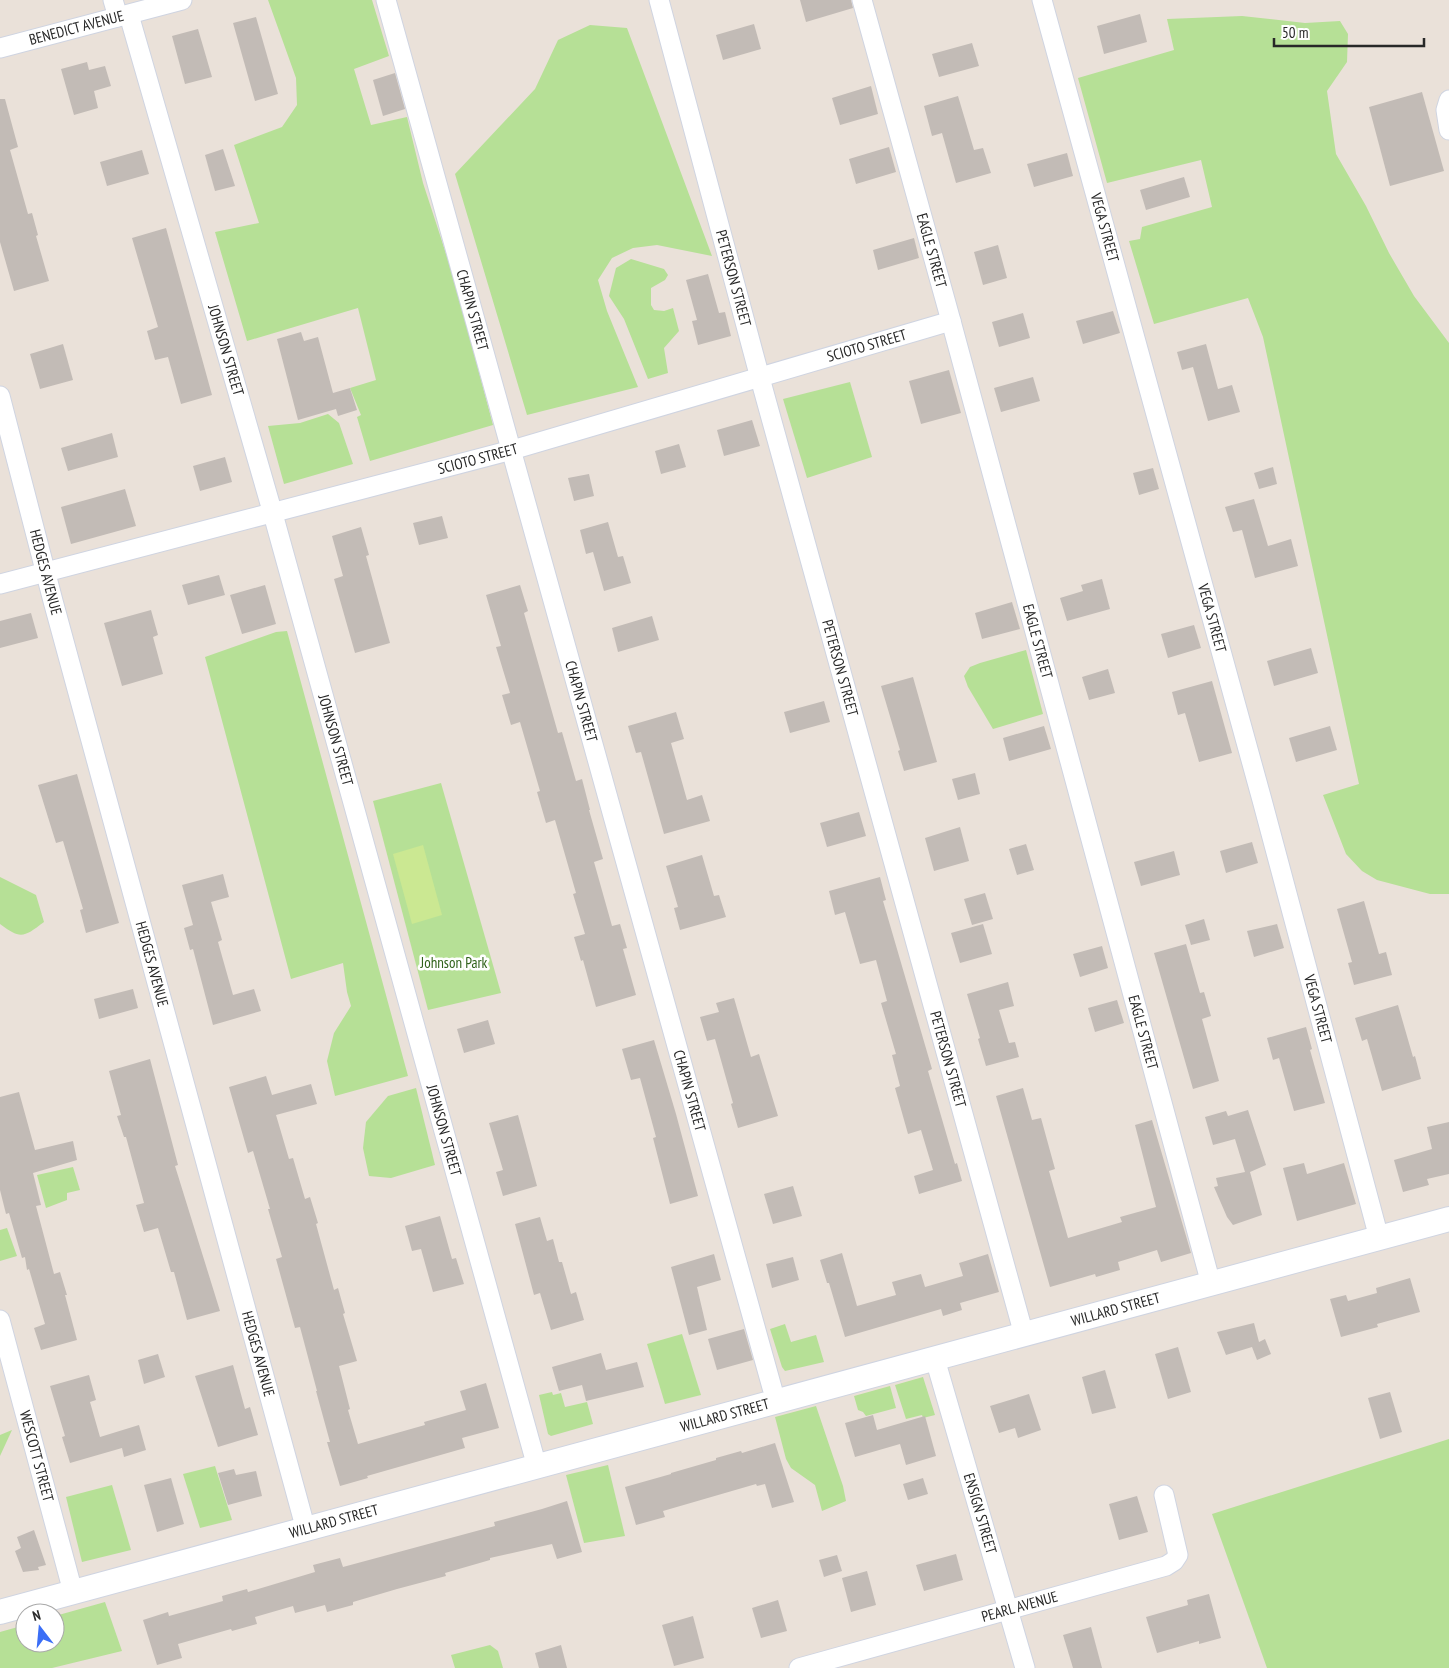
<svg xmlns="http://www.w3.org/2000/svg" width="1449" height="1668" font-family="'PT Sans Narrow',sans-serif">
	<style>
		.green { fill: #b6e096 }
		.pitch { fill: #cbe892 }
		.building { fill: #c2bbb6 }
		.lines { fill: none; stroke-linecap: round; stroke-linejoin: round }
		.minor-casing { stroke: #cfd4e1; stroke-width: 21 }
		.tertiary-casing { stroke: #cfd4e1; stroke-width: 26 }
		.minor { stroke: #fff; stroke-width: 19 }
		.tertiary { stroke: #fff; stroke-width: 24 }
		.labels { text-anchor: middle; stroke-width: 5; stroke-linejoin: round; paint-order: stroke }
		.street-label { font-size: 15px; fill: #282828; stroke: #fff }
		.park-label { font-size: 15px; fill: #30621a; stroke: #fff }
	</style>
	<rect width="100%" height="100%" fill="#eae1d9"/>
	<g class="green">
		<path d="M268 0H372L389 56 354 69 371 125 407 117 423 183 454 278 493 425 370 461 357 417 361 415 350 388 376 380 358 308 368 305 247 341 215 232 259 223 234 145 282 127 297 105 296 78Z"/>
		<path d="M1242 16 1305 23 1340 21 1348 34 1347 62 1327 91 1336 154 1366 206 1389 253 1414 296 1449 343V894H1430L1377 880 1362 871 1346 854 1323 795 1359 784 1263 337 1248 298 1154 324 1129 241 1140 239 1142 227 1212 207 1201 160 1107 183 1078 78 1174 50 1167 19Z"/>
		<path d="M590 25 627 28 712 256 657 245 633 248 612 258 598 280 607 311 638 387 527 415 455 174 535 89 558 40Z"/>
		<path d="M631 259 664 269 668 275 665 280 651 288V305L654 310 664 311 673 308 679 331 664 348 668 373 648 379 624 319 609 296 616 268Z"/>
		<path d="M850 382 872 457 807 478 783 399Z"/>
		<path d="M328 414 339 423 353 464 284 484 268 426 300 423Z"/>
		<path d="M287 631 408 1076 335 1096 327 1061 334 1033 351 1006 347 992 343 963 291 979 205 657 276 632Z"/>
		<path d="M1026 650 1043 714 993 729 968 687 964 676 970 667 980 663Z"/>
		<path d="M441 783 501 993 428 1010 373 801Z"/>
		<path d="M0 877 36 895 44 922C24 937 21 940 0 924Z"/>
		<path d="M416 1088 435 1165 391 1178 369 1176 363 1148 366 1122 388 1096Z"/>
		<path d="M73 1167 80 1190 67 1193V1200L46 1208 37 1175Z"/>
		<path d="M7 1228 17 1256 0 1261V1230Z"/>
		<path d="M785 1324 791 1342 816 1335 824 1362 785 1371 782 1367 770 1329Z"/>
		<path d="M682 1334 701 1395 665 1404 647 1344Z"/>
		<path d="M923 1377 935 1415 923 1418 922 1415 906 1419 895 1385Z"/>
		<path d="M890 1386 896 1408 866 1416 863 1412 858 1410 854 1396Z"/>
		<path d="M552 1392 553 1395 561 1393 565 1407 587 1402 593 1424 551 1436 548 1434 539 1395Z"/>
		<path d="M816 1406 843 1486 846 1501 822 1511 815 1485 791 1468 786 1459 775 1417Z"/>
		<path d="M12 1430 0 1456V1435Z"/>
		<path d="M1449 1439V1668H1267L1212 1514Z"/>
		<path d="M608 1465 625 1536 584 1543 566 1475Z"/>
		<path d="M215 1466 232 1520 200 1528 183 1474Z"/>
		<path d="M112 1485 131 1550 82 1562 66 1497Z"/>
		<path d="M105 1602 122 1651 52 1668H0V1632L25 1625V1643H55V1616Z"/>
		<path d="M490 1645 498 1651 503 1668H455L451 1655Z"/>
	</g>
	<path class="pitch" d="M423 845 442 915 412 924 393 854Z"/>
	<g class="building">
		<path d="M800 0H851L853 8 806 22Z"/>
		<path d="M1140 14 1147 42 1104 54 1097 26Z"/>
		<path d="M256 17 278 94 255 101 233 23Z"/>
		<path d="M754 24 761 49 723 60 716 35Z"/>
		<path d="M198 29 212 77 185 84 172 36Z"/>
		<path d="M972 43 979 66 939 77 932 54Z"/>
		<path d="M87 62 89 70 105 66 111 86 94 91 98 108 74 115 61 69Z"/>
		<path d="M395 73 405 109 383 116 373 80Z"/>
		<path d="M871 86 878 114 840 125 832 98Z"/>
		<path d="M1422 92 1444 171 1390 186 1369 107Z"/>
		<path d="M958 96 974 150 983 148 991 173 956 183 942 133 932 136 924 106Z"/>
		<path d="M0 99H5L18 147 10 150 28 214 32 213 38 235 36 236 49 281 14 291 0 242Z"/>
		<path d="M889 147 896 172 856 184 849 159Z"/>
		<path d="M223 149 235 186 215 191 205 155Z"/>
		<path d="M142 150 149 174 107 186 100 162Z"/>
		<path d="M1067 153 1073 176 1034 187 1027 164Z"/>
		<path d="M1184 177 1190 197 1146 210 1140 190Z"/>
		<path d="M166 228 212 395 181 404 168 357 155 360 147 331 158 327 132 238Z"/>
		<path d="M914 238 919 258 878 270 873 250Z"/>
		<path d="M998 245 1007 278 983 285 974 252Z"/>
		<path d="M708 274 719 313 725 312 731 336 698 345 692 321 697 320 686 280Z"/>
		<path d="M1113 311 1120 333 1083 344 1076 321Z"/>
		<path d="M1023 313 1030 338 999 347 992 322Z"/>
		<path d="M301 332 304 341 318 337 333 393 350 388 357 410 338 416 336 409 298 420 277 339Z"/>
		<path d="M63 344 73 380 40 389 30 354Z"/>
		<path d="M1206 344 1218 389 1232 385 1240 412 1208 421 1193 367 1182 370 1177 352Z"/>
		<path d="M949 370 961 413 921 424 909 381Z"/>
		<path d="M1033 377 1040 401 1001 412 994 388Z"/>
		<path d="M752 420 760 446 724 456 717 430Z"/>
		<path d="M112 433 118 457 68 471 61 448Z"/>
		<path d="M679 444 686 467 661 474 655 451Z"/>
		<path d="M225 457 232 482 200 491 193 466Z"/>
		<path d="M1273 467 1277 484 1259 489 1254 473Z"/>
		<path d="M1153 468 1159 489 1139 495 1133 473Z"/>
		<path d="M589 474 594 496 574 501 568 478Z"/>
		<path d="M125 489 136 526 71 544 61 507Z"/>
		<path d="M1254 499 1268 546 1291 539 1298 566 1255 578 1242 530 1233 532 1225 507Z"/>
		<path d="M442 516 448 538 419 545 413 523Z"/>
		<path d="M608 522 618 557 623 556 631 583 604 591 593 552 586 554 580 530Z"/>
		<path d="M361 527 369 555 366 556 390 643 355 653 334 579 343 576 332 536Z"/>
		<path d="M219 575 225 595 188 605 182 585Z"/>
		<path d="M1102 579 1110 609 1067 621 1060 598 1083 591 1081 585Z"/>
		<path d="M265 585 276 624 242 634 230 595Z"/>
		<path d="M520 585 528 611 524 613 558 733 562 732 576 781 582 779 590 810H589L603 859 594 862 612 926 620 924 627 948 623 949 636 995 596 1007 583 960 581 961 574 937 585 934 573 894 576 893 555 820 546 823 537 792 540 791 520 722 511 725 502 695 510 693 496 647 501 646 486 595Z"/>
		<path d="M1012 602 1020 629 982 639 975 613Z"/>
		<path d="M151 610 158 635 153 637 163 674 122 686 104 623Z"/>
		<path d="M31 613 38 638 0 648V621Z"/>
		<path d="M652 616 659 640 618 652 612 628Z"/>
		<path d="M1194 625 1201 648 1168 658 1161 634Z"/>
		<path d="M1311 648 1318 673 1274 686 1267 661Z"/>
		<path d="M1108 669 1115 693 1089 700 1082 677Z"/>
		<path d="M913 677 937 762 904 771 898 751 900 750 881 686Z"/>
		<path d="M1212 681 1232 753 1199 762 1185 713 1178 715 1172 692Z"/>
		<path d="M824 701 830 722 790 733 784 712Z"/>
		<path d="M676 712 684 739 671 743 687 800 702 795 710 821 664 834 641 752 636 753 628 726Z"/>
		<path d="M1044 726 1051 749 1009 761 1003 738Z"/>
		<path d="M1330 726 1337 750 1296 762 1289 738Z"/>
		<path d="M975 773 980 794 958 800 952 779Z"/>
		<path d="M77 774 119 923 86 933 80 910 83 909 63 841 56 843 38 785Z"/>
		<path d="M859 812 866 836 827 847 820 823Z"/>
		<path d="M960 827 969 861 934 871 925 838Z"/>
		<path d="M1252 842 1258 863 1226 873 1220 851Z"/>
		<path d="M1026 844 1034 870 1017 875 1009 849Z"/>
		<path d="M1174 851 1180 875 1141 886 1134 862Z"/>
		<path d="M702 855 714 896 719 895 726 917 680 930 674 908 678 907 666 866Z"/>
		<path d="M223 874 229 897 211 902 222 940 218 942 233 995 254 989 261 1011 213 1025 193 949 190 950 184 928 193 925 182 885Z"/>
		<path d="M880 877 886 900 883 901 932 1069 928 1071 955 1164 957 1163 962 1181 919 1194 914 1176 933 1170 921 1130 908 1134 895 1088 900 1086 892 1055 896 1054 881 1003 887 1001 876 960 860 964 845 912 835 915 829 891Z"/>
		<path d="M985 893 993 919 972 925 964 899Z"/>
		<path d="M1364 901 1379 954 1386 952 1392 975 1354 985 1348 963 1352 962 1337 909Z"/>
		<path d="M1204 919 1210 940 1191 945 1185 925Z"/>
		<path d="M983 924 992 954 960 963 951 933Z"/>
		<path d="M1277 924 1284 948 1254 957 1247 931Z"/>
		<path d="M1186 944 1200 993 1204 992 1211 1016 1202 1019 1219 1081 1193 1089 1154 953Z"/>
		<path d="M1102 946 1108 968 1080 977 1073 954Z"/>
		<path d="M1008 982 1014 1006 999 1010 1009 1043 1015 1042 1019 1057 986 1066 978 1039 980 1038 967 994Z"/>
		<path d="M133 989 138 1008 99 1019 94 999Z"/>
		<path d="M734 998 751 1057 759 1054 778 1116 738 1128 731 1104 733 1103 715 1039 707 1041 700 1017 719 1012 716 1003Z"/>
		<path d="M1117 1000 1124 1023 1095 1032 1088 1008Z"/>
		<path d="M1398 1005 1413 1057 1415 1056 1421 1079 1382 1091 1367 1039 1362 1041 1355 1018Z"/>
		<path d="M488 1020 495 1044 464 1053 457 1029Z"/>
		<path d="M1306 1027 1312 1049 1310 1050 1325 1103 1294 1111 1279 1058 1273 1060 1267 1038Z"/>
		<path d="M654 1040 676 1114 698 1196 670 1204 653 1138 656 1137 640 1078 631 1080 622 1049Z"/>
		<path d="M150 1059 178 1165 175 1166 220 1311 187 1320 174 1272H171L158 1228 144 1232 136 1205 144 1203 126 1137H124L117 1116 121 1115 109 1071Z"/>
		<path d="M266 1076 272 1095 311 1084 317 1104 276 1115 289 1159 293 1158 305 1199 310 1197 318 1223 316 1224 334 1290 338 1288 345 1313 343 1314 357 1361 339 1366 350 1409 348 1410 358 1444 425 1425 424 1422 466 1410 460 1391 486 1383 499 1428 462 1438 465 1448 367 1476 368 1478 340 1486 327 1442H330L316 1391H317L300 1327 295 1328 276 1259 282 1257 268 1209H270L253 1151 248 1153 229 1087Z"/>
		<path d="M1023 1088 1032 1120 1041 1118 1055 1169 1049 1171 1068 1238 1122 1222 1120 1217 1156 1207 1135 1125 1152 1120 1191 1253 1161 1262 1157 1250 1118 1262 1120 1270 1096 1277 1095 1274 1050 1287 996 1096Z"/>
		<path d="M19 1092 35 1150 73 1141 77 1160 33 1173 41 1205 36 1206 54 1274 60 1272 67 1295H65L77 1340 41 1350 34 1328 45 1324 29 1269 27 1270 25 1257 22 1258 9 1213 6 1214 0 1190V1097Z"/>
		<path d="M1248 1110 1266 1165 1250 1172 1262 1215 1233 1225 1227 1217 1214 1187 1218 1186 1216 1178 1245 1172 1235 1139 1213 1145 1205 1117 1226 1111 1228 1116Z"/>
		<path d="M518 1115 537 1186 503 1196 496 1172 503 1170 489 1123Z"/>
		<path d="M1449 1122V1174L1427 1179 1429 1185 1403 1192 1394 1160 1432 1149 1427 1127Z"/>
		<path d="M1304 1163 1307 1174 1344 1163 1356 1204 1297 1221 1283 1168Z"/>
		<path d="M793 1186 802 1216 773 1224 764 1194Z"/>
		<path d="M440 1216 452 1259 456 1258 464 1284 433 1292 421 1249 412 1251 405 1226Z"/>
		<path d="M540 1217 547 1241 553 1239 559 1262H562L571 1294 576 1292 584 1320 551 1330 540 1293 534 1295 515 1224Z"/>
		<path d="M842 1253 857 1306 896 1295 892 1282 921 1274 925 1287 963 1276 959 1263 988 1254 999 1292 960 1303 962 1310 943 1316 941 1309 845 1337 829 1283H827L820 1260Z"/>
		<path d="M714 1254 721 1280 697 1287 707 1330 689 1335 671 1267Z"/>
		<path d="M793 1257 799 1280 772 1288 766 1264Z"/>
		<path d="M1410 1278 1420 1312 1377 1324 1378 1327 1341 1337 1330 1299 1346 1295 1348 1301 1377 1293 1376 1288Z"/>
		<path d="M1254 1323 1259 1342 1265 1339 1271 1354 1257 1360 1252 1347 1226 1355 1217 1332Z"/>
		<path d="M744 1329 753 1360 717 1370 708 1339Z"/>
		<path d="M1178 1347 1191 1392 1168 1399 1155 1354Z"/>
		<path d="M601 1353 606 1370 637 1362 644 1387 586 1401 582 1385 559 1391 552 1367Z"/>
		<path d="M158 1354 165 1377 144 1384 138 1360Z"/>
		<path d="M233 1365 245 1409 250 1407 258 1435 218 1447 195 1376Z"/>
		<path d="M1105 1370 1116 1408 1092 1414 1082 1377Z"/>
		<path d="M89 1375 96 1400 90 1402 100 1437 139 1425 146 1450 124 1457 122 1448 70 1463 62 1437 65 1436 50 1386Z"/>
		<path d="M1390 1392 1402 1432 1380 1439 1368 1398Z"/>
		<path d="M1029 1394 1041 1430 1018 1438 1015 1428 999 1433 990 1406Z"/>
		<path d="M873 1415 877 1430 925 1416 936 1456 906 1465 900 1444 855 1457 845 1423Z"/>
		<path d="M775 1443 794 1502 772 1508 765 1484 757 1486 756 1484 663 1511 665 1517 636 1525 625 1487 671 1474V1473L716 1460V1458L741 1451 742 1453Z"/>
		<path d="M234 1469 236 1475 256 1471 262 1496 228 1505 218 1473Z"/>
		<path d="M171 1478 184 1524 157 1532 144 1485Z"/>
		<path d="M923 1478 928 1494 908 1500 903 1484Z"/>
		<path d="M1137 1496 1148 1532 1119 1540 1109 1504Z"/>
		<path d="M567 1501 582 1552 557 1559 552 1544 490 1558V1560L445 1573 446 1576 397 1589 353 1602V1605L327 1612 325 1605 295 1613 293 1606 255 1617 257 1624 232 1631 231 1629 178 1644 182 1658 157 1665 143 1620 168 1612 169 1616 223 1601 222 1596 247 1589 248 1592 315 1572 313 1565 340 1558 343 1567 495 1526 494 1522 542 1509Z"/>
		<path d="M34 1530 46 1565 38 1567 39 1570 23 1572 15 1551 21 1548 17 1537Z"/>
		<path d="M956 1554 963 1580 924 1591 916 1565Z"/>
		<path d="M837 1555 842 1571 824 1577 819 1560Z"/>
		<path d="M867 1571 876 1605 851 1612 842 1578Z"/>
		<path d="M1209 1594 1221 1638 1199 1644V1641L1157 1653 1146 1617 1188 1605 1187 1600Z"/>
		<path d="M778 1600 787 1631 761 1638 752 1608Z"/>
		<path d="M693 1616 704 1658 674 1666 662 1625Z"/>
		<path d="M1091 1627 1102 1668H1073L1063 1635Z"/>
		<path d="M561 1645 567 1668H539L535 1653Z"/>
	</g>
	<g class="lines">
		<defs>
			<g id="minor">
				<path d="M113 0 118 17"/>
				<path id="s1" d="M386 0 776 1402"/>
				<path id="s2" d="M659 0 760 378 1024 1335"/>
				<path id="s3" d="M862 0 951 321 1211 1284"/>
				<path id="s4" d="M1042 0 1262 800 1379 1238"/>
				<path id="s5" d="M129 15 273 514 537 1467"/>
				<path id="s6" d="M0 48 182 0"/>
				<path d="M1449 100 1446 110 1449 130"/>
				<path id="s7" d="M0 396 53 601 306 1530"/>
				<path id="s8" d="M0 584 512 450 951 321"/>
				<path id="s9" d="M0 1320 73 1592"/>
				<path id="s10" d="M935 1359 1025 1668"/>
				<path id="s11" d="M799 1668 1166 1566 1174 1561 1178 1555 1164 1495"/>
			</g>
			<g id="tertiary">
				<path id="s12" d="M0 1612 1449 1219"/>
			</g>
		</defs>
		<use href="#minor" class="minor-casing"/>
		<use href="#tertiary" class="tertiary-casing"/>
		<use href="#minor" class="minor"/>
		<use href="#tertiary" class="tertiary"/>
	</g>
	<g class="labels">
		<g class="street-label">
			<text dy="5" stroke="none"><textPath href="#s6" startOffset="79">BENEDICT AVENUE</textPath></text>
			<text dy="5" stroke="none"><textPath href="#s4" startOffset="236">VEGA STREET</textPath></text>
			<text dy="5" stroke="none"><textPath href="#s3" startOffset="260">EAGLE STREET</textPath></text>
			<text dy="5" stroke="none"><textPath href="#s2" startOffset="288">PETERSON STREET</textPath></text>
			<text dy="5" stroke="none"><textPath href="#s1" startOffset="322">CHAPIN STREET</textPath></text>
			<text dy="5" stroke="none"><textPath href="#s8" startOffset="899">SCIOTO STREET</textPath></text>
			<text dy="5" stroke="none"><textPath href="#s5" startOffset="349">JOHNSON STREET</textPath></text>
			<text dy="5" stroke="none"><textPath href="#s8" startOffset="494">SCIOTO STREET</textPath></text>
			<text dy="5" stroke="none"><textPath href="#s7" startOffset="182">HEDGES AVENUE</textPath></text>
			<text dy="5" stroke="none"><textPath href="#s4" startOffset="641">VEGA STREET</textPath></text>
			<text dy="5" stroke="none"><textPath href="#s3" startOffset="665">EAGLE STREET</textPath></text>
			<text dy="5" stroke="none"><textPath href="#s2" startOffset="692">PETERSON STREET</textPath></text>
			<text dy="5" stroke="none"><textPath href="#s1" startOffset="728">CHAPIN STREET</textPath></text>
			<text dy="5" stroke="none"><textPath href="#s5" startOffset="754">JOHNSON STREET</textPath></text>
			<text dy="5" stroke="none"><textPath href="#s7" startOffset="588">HEDGES AVENUE</textPath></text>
			<text dy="5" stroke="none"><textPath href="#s4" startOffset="1046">VEGA STREET</textPath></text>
			<text dy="5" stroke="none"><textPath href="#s3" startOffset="1070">EAGLE STREET</textPath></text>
			<text dy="5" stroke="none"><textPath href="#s2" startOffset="1098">PETERSON STREET</textPath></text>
			<text dy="5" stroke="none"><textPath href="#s1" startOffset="1132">CHAPIN STREET</textPath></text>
			<text dy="5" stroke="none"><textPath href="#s5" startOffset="1159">JOHNSON STREET</textPath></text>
			<text dy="5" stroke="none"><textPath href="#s12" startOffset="1156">WILLARD STREET</textPath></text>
			<text dy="5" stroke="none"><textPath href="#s7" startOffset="992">HEDGES AVENUE</textPath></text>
			<text dy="5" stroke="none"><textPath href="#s12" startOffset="751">WILLARD STREET</textPath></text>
			<text dy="5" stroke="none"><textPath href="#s9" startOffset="141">WESCOTT STREET</textPath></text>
			<text dy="5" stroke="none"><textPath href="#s10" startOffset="161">ENSIGN STREET</textPath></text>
			<text dy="5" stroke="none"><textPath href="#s12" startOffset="346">WILLARD STREET</textPath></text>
			<text dy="5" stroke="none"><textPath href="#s11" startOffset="229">PEARL AVENUE</textPath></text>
		</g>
		<g class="park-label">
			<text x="454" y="968">Johnson Park</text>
		</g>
	</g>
	<g transform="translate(40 1628) rotate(344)"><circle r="24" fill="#ffffff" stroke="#a9a9a9"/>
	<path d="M0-4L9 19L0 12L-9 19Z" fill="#3b6ef6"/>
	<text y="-8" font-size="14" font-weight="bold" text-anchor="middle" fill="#282828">N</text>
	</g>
	<path d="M1274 38v8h150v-8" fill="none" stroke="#282828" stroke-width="2.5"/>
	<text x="1282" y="38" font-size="15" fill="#282828" stroke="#ffffff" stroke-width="4" paint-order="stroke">50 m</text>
</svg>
